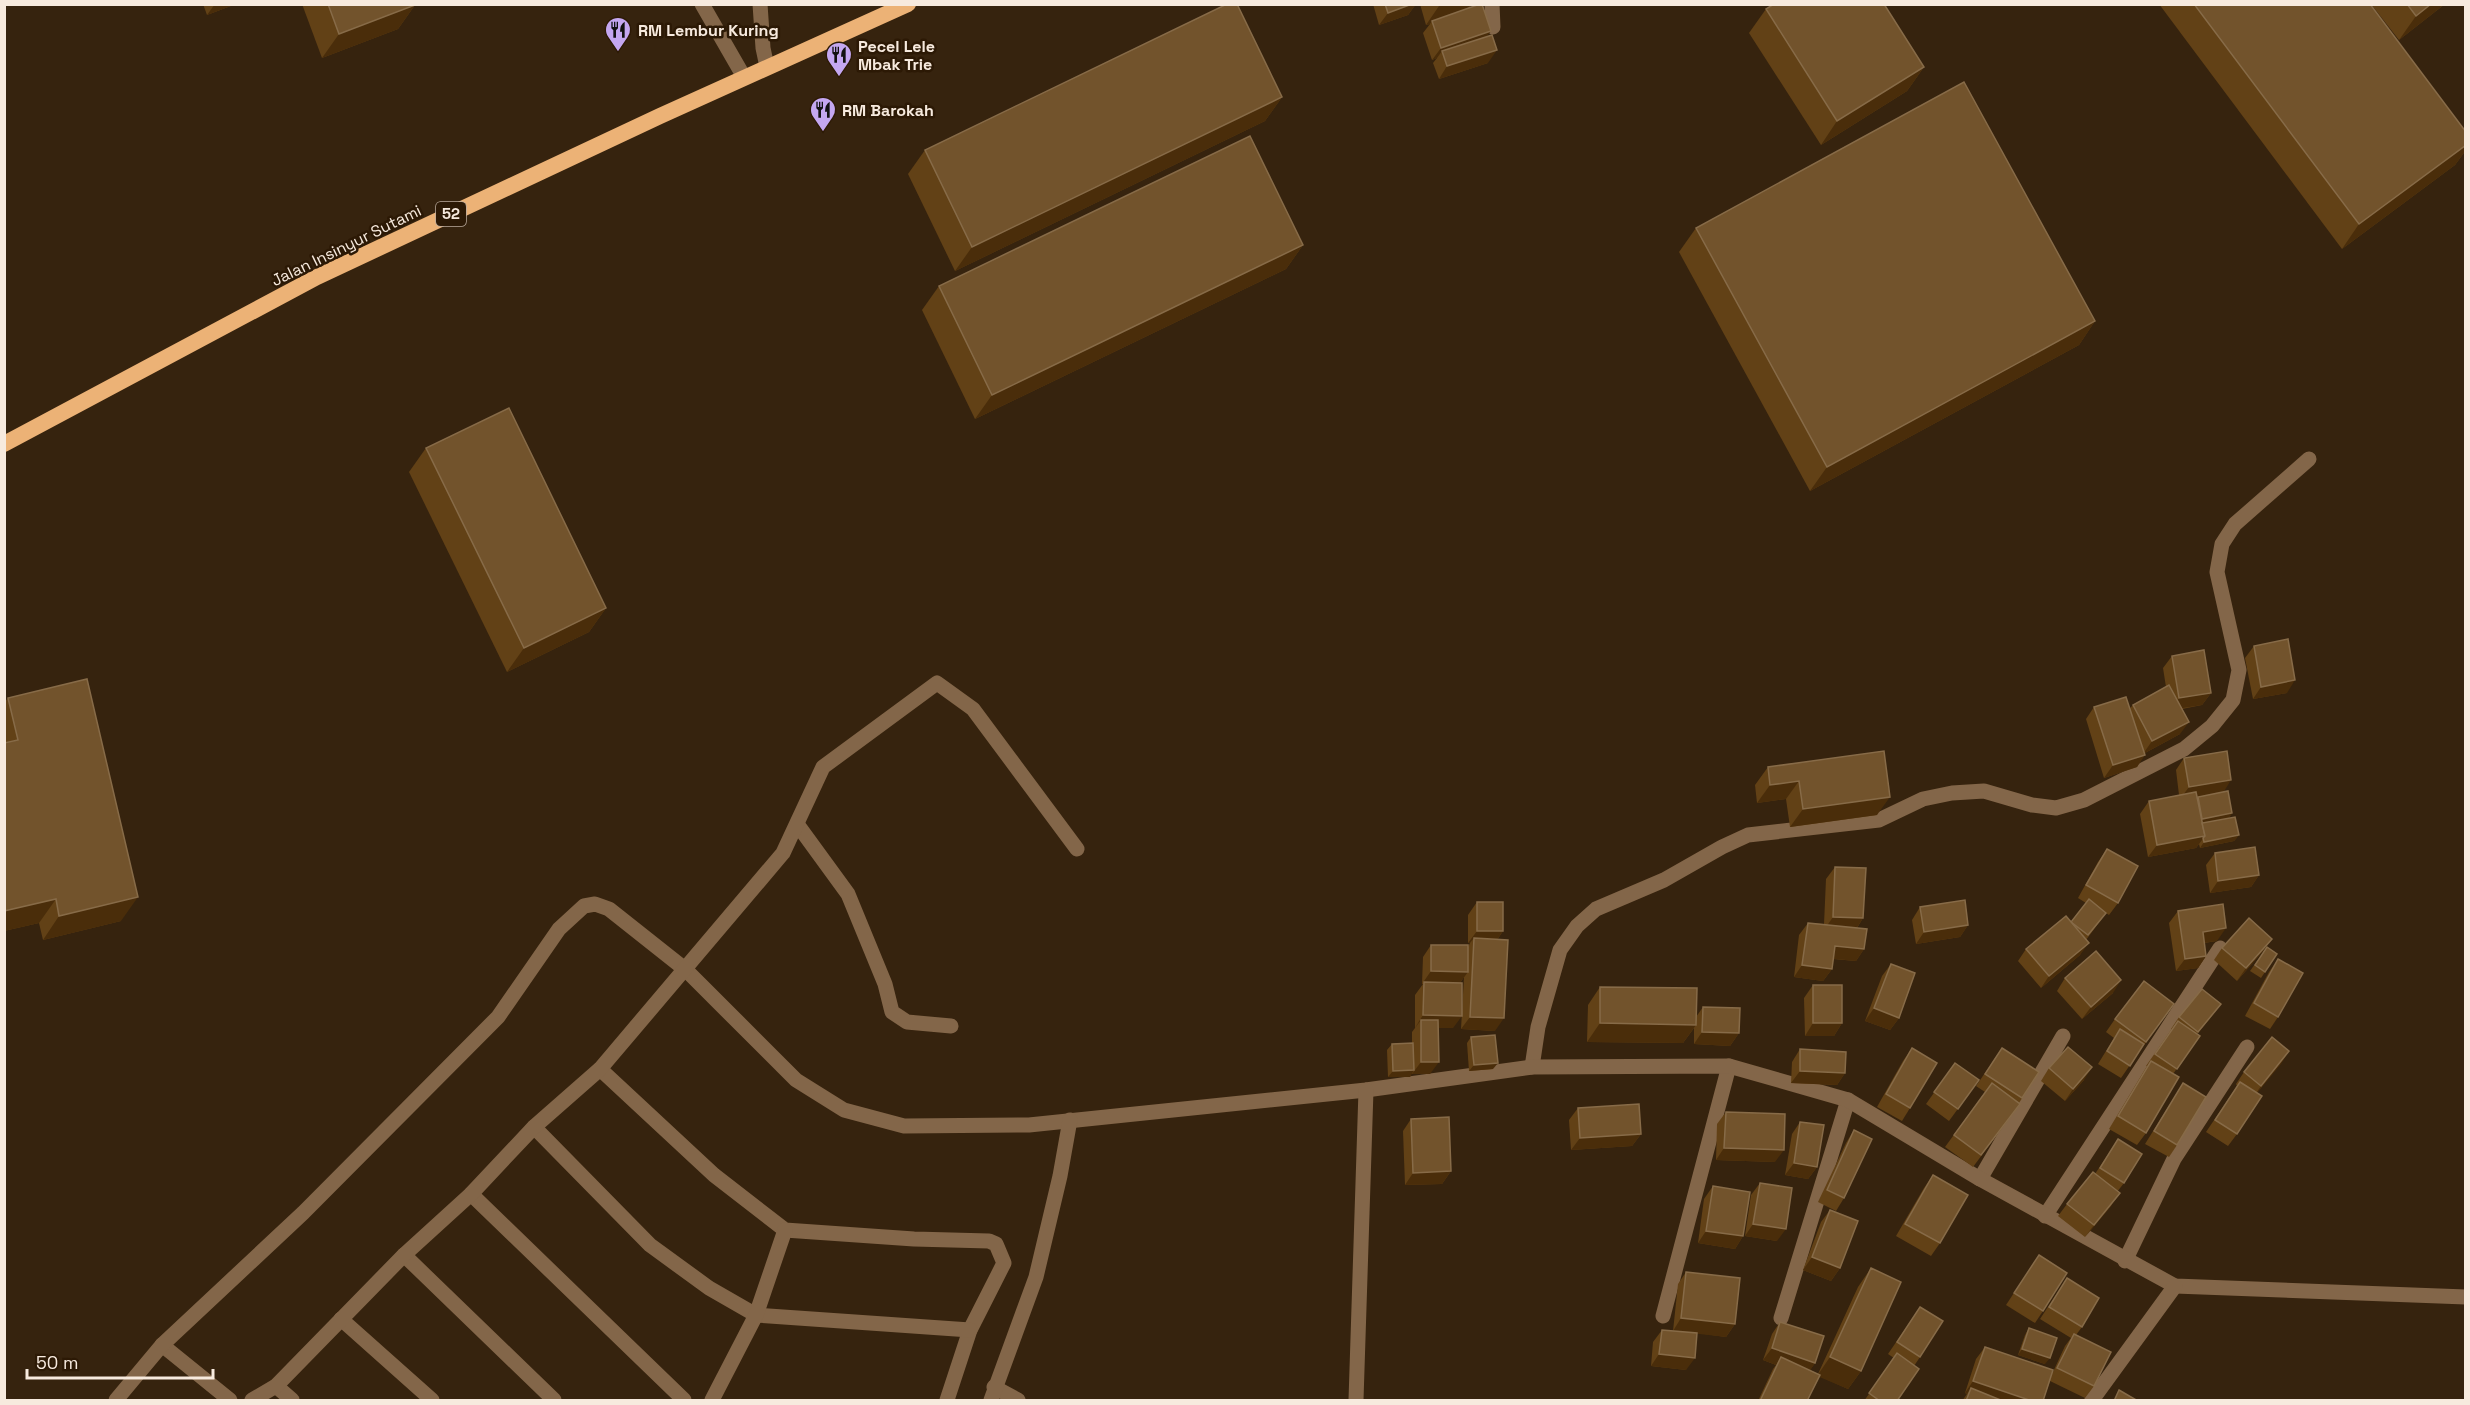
<svg xmlns="http://www.w3.org/2000/svg" width="2470" height="1405" font-family="'Space Grotesk',sans-serif">
	<style>
		.lines { fill: none; stroke-linecap: round; stroke-linejoin: round }
		.minor { stroke: #836649; stroke-width: 15 }
		.trunk { stroke: #ecb276; stroke-width: 16 }
		.wall { fill: #624116 }
		.shaded-wall { fill: #4a2d0a }
		.building { fill: #72532c; stroke: #876b48; stroke-width: 1.5 }
		.labels { text-anchor: middle; stroke-width: 5; stroke-linejoin: round; paint-order: stroke }
		.shield { fill: #2c1905; stroke: #baab9d; stroke-width: 1.5 }
		.shield-label { font-size: 15px; font-weight: bold; fill: #f7eade }
		.poi-label { font-size: 16px; font-weight: bold; fill: #f7eade; stroke: #2c1905; text-anchor: start }
		.street-label { font-size: 16px; fill: #f7eade; stroke: #2c1905 }
	</style>
	<rect width="100%" height="100%" fill="#36230e"/>
	<g class="lines">
		<g class="minor">
			<path d="M702 4 744 77"/>
			<path d="M760 4 763 48 767 67"/>
			<path d="M1492 4 1493 27"/>
			<path d="M797 824 848 894 885 984 892 1012 907 1022 951 1026"/>
			<path d="M1532 1067 1538 1027 1560 950 1577 926 1596 909 1664 880 1722 847 1748 835 1879 820 1923 799 1952 793 1984 791 2032 805 2056 808 2084 800 2184 749 2212 726 2233 700 2239 670 2217 572 2222 544 2235 524 2309 459"/>
			<path d="M600 1069 714 1175 785 1230 914 1239 989 1241 996 1244 1004 1263 970 1330 947 1400"/>
			<path d="M534 1127 650 1245 709 1288 756 1315 970 1330"/>
			<path d="M1980 1179 2063 1036"/>
			<path d="M471 1194 684 1400"/>
			<path d="M2045 1216 2220 948"/>
			<path d="M404 1255 554 1400"/>
			<path d="M2125 1261 2174 1159 2247 1047"/>
			<path d="M1663 1316 1729 1066"/>
			<path d="M1781 1318 1848 1100"/>
			<path d="M341 1319 432 1400"/>
			<path d="M162 1345 230 1400"/>
			<path d="M276 1386 292 1400"/>
			<path d="M994 1387 1018 1400"/>
			<path d="M116 1400 162 1345 303 1213 498 1017 559 929 584 906 595 904 609 909 686 970 796 1080 844 1110 904 1126 1029 1125 1366 1090 1532 1067 1729 1066 1848 1100 1980 1179 2175 1286 2466 1297"/>
			<path d="M252 1400 276 1386 404 1255 471 1194 534 1127 600 1069 783 853 823 767 937 683 973 709 1077 849"/>
			<path d="M712 1400 756 1315 785 1230"/>
			<path d="M991 1400 1036 1277 1060 1176 1070 1120"/>
			<path d="M1356 1400 1366 1090"/>
			<path d="M2092 1400 2175 1286"/>
		</g>
		<path class="trunk" d="M4 444 317 277 660 116 908 4"/>
	</g>
	<g class="wall">
		<path d="M203 4H236L207 15Z"/>
		<path d="M302 4H415V5L398 29 322 58Z"/>
		<path d="M1373 4H1416L1408 15 1379 25Z"/>
		<path d="M1420 4H1471L1469 8 1487 36 1488 63 1439 79 1433 63 1437 58 1432 60 1423 33 1430 24 1426 25Z"/>
		<path d="M2159 4H2370L2466 132V150L2455 165 2342 249Z"/>
		<path d="M2371 4H2445L2399 40Z"/>
		<path d="M1766 9 1924 67 1907 91 1821 145 1749 33Z"/>
		<path d="M1282 97 1265 121 955 271 908 174 925 150Z"/>
		<path d="M1696 228 2095 321 2079 345 1810 491 1679 252Z"/>
		<path d="M1303 245 1286 269 975 419 922 310 939 286Z"/>
		<path d="M426 448 606 608 589 632 507 672 409 472Z"/>
		<path d="M2254 646 2287 693 2253 699 2245 658Z"/>
		<path d="M2172 656 2211 693 2202 705 2182 709 2180 734 2145 753 2137 767 2104 778 2086 719 2094 707 2130 708 2133 705 2166 687 2163 668Z"/>
		<path d="M8 698 121 921 43 940 39 923 4 931V703Z"/>
		<path d="M2184 758 2223 792 2232 813 2228 819 2239 835 2234 841 2200 848 2199 844 2196 848 2148 857 2140 814 2149 801 2179 795 2176 770Z"/>
		<path d="M1768 767 1877 815 1790 827 1786 799 1757 803 1755 785Z"/>
		<path d="M2107 849 2118 903 2109 915 2106 913 2086 940 2080 955 2041 988 2018 961 2026 949 2071 922 2086 903 2078 898 2098 862Z"/>
		<path d="M2215 853 2259 875 2251 887 2210 893 2206 865Z"/>
		<path d="M1835 867 1863 918 1857 928 1864 949 1856 961 1833 959 1832 969 1823 981 1794 977 1799 935 1808 923 1824 924 1826 879Z"/>
		<path d="M1477 902 1503 931 1497 940 1495 1031 1461 1029 1464 977 1460 983 1453 1028H1439L1430 1074H1412V1072L1410 1077H1388L1387 1050 1392 1044 1412 1043V1032L1415 1028V995L1423 984H1422L1423 957 1431 945 1468 947 1470 943H1468V915Z"/>
		<path d="M1920 907 1968 925 1960 937 1916 944 1912 920Z"/>
		<path d="M2178 911 2217 941 2204 943 2206 956 2198 968 2176 971 2169 923Z"/>
		<path d="M2272 939 2263 951 2237 981 2214 960 2222 948Z"/>
		<path d="M2267 947 2277 954 2261 978 2250 971Z"/>
		<path d="M2278 959V1017L2270 1029 2245 1016 2269 972Z"/>
		<path d="M1891 964 1899 1018 1890 1030 1865 1021 1882 976Z"/>
		<path d="M2065 978 2113 993 2082 1019 2057 991Z"/>
		<path d="M1813 985 1842 1023 1834 1036H1805L1804 998Z"/>
		<path d="M1600 987 1696 1017 1703 1007 1739 1033 1730 1046 1694 1044V1028L1683 1043 1587 1042 1588 1005Z"/>
		<path d="M2174 1004 2139 1052 2121 1078 2098 1064 2114 1038 2106 1032 2115 1019Z"/>
		<path d="M2212 1016 2197 1034 2200 1036 2173 1074 2146 1133 2137 1145 2109 1129 2147 1066H2146L2171 1030V1029L2179 1017Z"/>
		<path d="M1471 1037 1493 1069 1469 1071 1467 1043Z"/>
		<path d="M1912 1048 1910 1108 1902 1121 1877 1107 1903 1061Z"/>
		<path d="M2002 1048 2039 1072 2019 1103 2020 1104 1973 1167 1945 1147 1985 1092 1976 1086Z"/>
		<path d="M1800 1049 1845 1073 1837 1085 1791 1083 1792 1062Z"/>
		<path d="M2289 1051 2257 1093 2237 1134 2228 1146 2206 1132 2237 1086 2236 1084 2244 1072Z"/>
		<path d="M1955 1063 1979 1080 1949 1121 1926 1104Z"/>
		<path d="M2049 1068 2084 1080 2065 1101 2041 1081Z"/>
		<path d="M2183 1083 2177 1145 2169 1157 2145 1144Z"/>
		<path d="M1578 1108 1641 1134 1632 1146 1571 1150 1569 1120Z"/>
		<path d="M1726 1112 1775 1162 1716 1160 1717 1124Z"/>
		<path d="M1411 1119 1451 1171 1442 1184 1405 1185 1403 1131Z"/>
		<path d="M1800 1122 1817 1167 1808 1179 1785 1175 1792 1134Z"/>
		<path d="M1854 1130 1844 1198 1836 1211 1818 1202 1846 1143Z"/>
		<path d="M2118 1139 2124 1183 2117 1192 2111 1206 2085 1237 2058 1216 2067 1204 2095 1174Z"/>
		<path d="M1933 1175 1940 1243 1931 1256 1896 1236 1924 1188Z"/>
		<path d="M1760 1183 1777 1241 1745 1236 1751 1195Z"/>
		<path d="M1713 1186 1743 1236 1735 1249 1698 1243 1704 1199Z"/>
		<path d="M1830 1210 1840 1268 1831 1281 1803 1270 1821 1222Z"/>
		<path d="M2039 1255 2043 1311 2035 1323 2006 1305Z"/>
		<path d="M1871 1268 1861 1371 1848 1389 1819 1376 1807 1401H1758L1773 1369 1776 1365 1763 1360 1772 1334 1780 1322 1815 1363 1810 1370 1818 1374 1858 1287Z"/>
		<path d="M1686 1272 1735 1324 1726 1337 1697 1333 1686 1370 1651 1366 1653 1342 1662 1330 1673 1331 1678 1284Z"/>
		<path d="M2067 1278 2082 1327 2076 1335 2094 1386 2085 1398 2050 1381 2043 1401H1962L1967 1394 1965 1393 1976 1359 1985 1347 2053 1372 2065 1346 2071 1338 2040 1319Z"/>
		<path d="M1920 1307V1357L1914 1366 1897 1401H1864L1894 1358 1888 1354Z"/>
		<path d="M2029 1328 2045 1364 2018 1355 2025 1335Z"/>
	</g>
	<g class="shaded-wall">
		<path d="M215 4H236L207 15Z"/>
		<path d="M1412 4H1416L1408 15 1379 25 1388 13Z"/>
		<path d="M1445 4H1471L1466 11 1432 21 1430 24 1426 25 1439 6Z"/>
		<path d="M2431 4H2445L2399 40 2416 16Z"/>
		<path d="M415 5 398 29 322 58 339 34Z"/>
		<path d="M1491 31 1482 43 1442 51 1437 58 1432 60 1441 48Z"/>
		<path d="M1497 50 1488 63 1439 79 1447 66Z"/>
		<path d="M1924 67 1907 91 1821 145 1837 121Z"/>
		<path d="M1282 97 1265 121 955 271 972 247Z"/>
		<path d="M2466 145V150L2455 165 2342 249 2359 224Z"/>
		<path d="M1303 245 1286 269 975 419 992 395Z"/>
		<path d="M2095 321 2079 345 1810 491 1827 467Z"/>
		<path d="M606 608 589 632 507 672 524 648Z"/>
		<path d="M2295 680 2287 693 2253 699 2261 687Z"/>
		<path d="M2211 693 2202 705 2170 710 2179 698Z"/>
		<path d="M2189 722 2180 734 2143 754 2152 741Z"/>
		<path d="M2145 755 2137 767 2104 778 2113 765Z"/>
		<path d="M2231 780 2223 793 2180 799 2189 787Z"/>
		<path d="M1799 781 1786 799 1757 803 1770 785Z"/>
		<path d="M1890 797 1877 815 1790 827 1803 809Z"/>
		<path d="M2232 813 2228 819 2197 825 2202 819Z"/>
		<path d="M2239 835 2234 841 2200 848 2204 842Z"/>
		<path d="M2205 836 2196 848 2148 857 2157 845Z"/>
		<path d="M2259 875 2251 887 2210 893 2218 881Z"/>
		<path d="M138 897 121 921 43 940 59 916Z"/>
		<path d="M56 899 39 923 4 931V911Z"/>
		<path d="M1833 917 1863 918 1855 931 1824 930Z"/>
		<path d="M1968 925 1960 937 1916 944 1924 932Z"/>
		<path d="M2226 928 2217 941 2194 944 2203 932Z"/>
		<path d="M1477 931H1503L1495 943 1474 938 1470 943H1468Z"/>
		<path d="M2272 939 2263 951 2237 981 2246 968Z"/>
		<path d="M2089 943 2080 955 2041 988 2049 976Z"/>
		<path d="M1835 946 1864 949 1856 961 1826 958Z"/>
		<path d="M2206 956 2198 968 2176 971 2185 959Z"/>
		<path d="M1802 965 1832 969 1823 981 1794 977Z"/>
		<path d="M1431 971 1468 972 1459 984 1424 982 1422 984Z"/>
		<path d="M2121 980 2113 993 2082 1019 2091 1007Z"/>
		<path d="M2221 1004 2212 1016 2189 1044 2198 1032Z"/>
		<path d="M1874 1008 1899 1018 1890 1030 1865 1021Z"/>
		<path d="M1423 1015 1462 1016 1453 1028H1421V1020L1415 1028Z"/>
		<path d="M1470 1017 1504 1018 1495 1031 1461 1029Z"/>
		<path d="M1600 1023 1696 1025 1683 1043 1587 1042Z"/>
		<path d="M1813 1023H1842L1834 1036H1805Z"/>
		<path d="M1702 1032 1739 1033 1730 1046 1694 1044Z"/>
		<path d="M2289 1051 2281 1064 2253 1098 2261 1086Z"/>
		<path d="M1421 1062H1439L1430 1074H1412Z"/>
		<path d="M1498 1063 1493 1069 1469 1071 1474 1065Z"/>
		<path d="M2092 1067 2084 1080 2065 1101 2073 1089Z"/>
		<path d="M1414 1070 1410 1077H1388L1393 1071Z"/>
		<path d="M1800 1071 1845 1073 1837 1085 1791 1083Z"/>
		<path d="M1641 1134 1632 1146 1571 1150 1580 1138Z"/>
		<path d="M1724 1148 1784 1150 1775 1162 1716 1160Z"/>
		<path d="M1794 1163 1817 1167 1808 1179 1785 1175Z"/>
		<path d="M1451 1171 1442 1184 1405 1185 1413 1173Z"/>
		<path d="M2120 1193 2111 1206 2085 1237 2094 1225Z"/>
		<path d="M1753 1224 1786 1229 1777 1241 1745 1236Z"/>
		<path d="M1706 1231 1743 1236 1735 1249 1698 1243Z"/>
		<path d="M1812 1257 1840 1268 1831 1281 1803 1270Z"/>
		<path d="M1681 1318 1735 1324 1726 1337 1673 1331Z"/>
		<path d="M1772 1348 1815 1363 1807 1375 1781 1357 1776 1365 1763 1360Z"/>
		<path d="M2022 1349 2050 1358 2045 1364 2018 1355Z"/>
		<path d="M1659 1354 1695 1358 1686 1370 1651 1366Z"/>
		<path d="M1830 1357 1861 1371 1848 1389 1817 1376Z"/>
		<path d="M1973 1381 2032 1401H1986L1971 1388 1967 1394 1965 1393Z"/>
	</g>
	<g class="building">
		<path d="M328 4H415V5L339 34Z"/>
		<path d="M1227 4H1237L1282 97 972 247 925 150Z"/>
		<path d="M1385 4H1412L1388 13Z"/>
		<path d="M1480 4H1482L1491 31 1441 48 1432 21Z"/>
		<path d="M1774 4H1884L1924 67 1837 121 1766 9Z"/>
		<path d="M2194 4H2370L2466 132V145L2359 224Z"/>
		<path d="M2407 4H2431L2416 16Z"/>
		<path d="M1492 35 1497 50 1447 66 1442 51Z"/>
		<path d="M1964 82 2095 321 1827 467 1696 228Z"/>
		<path d="M1250 136 1303 245 992 395 939 286Z"/>
		<path d="M509 408 606 608 524 648 426 448Z"/>
		<path d="M2288 639 2295 680 2261 687 2254 646Z"/>
		<path d="M2204 650 2211 693 2179 698 2172 656Z"/>
		<path d="M87 679 138 897 59 916 56 899 4 911V743L18 740 8 698Z"/>
		<path d="M2169 685 2189 722 2152 741 2133 705Z"/>
		<path d="M2126 697 2145 755 2113 765 2094 707Z"/>
		<path d="M1884 751 1890 797 1803 809 1799 781 1770 785 1768 767Z"/>
		<path d="M2227 751 2231 780 2189 787 2184 758Z"/>
		<path d="M2228 791 2232 813 2202 819 2198 797Z"/>
		<path d="M2196 792 2205 836 2157 845 2149 801Z"/>
		<path d="M2235 817 2239 835 2204 842 2203 838 2205 836 2202 823Z"/>
		<path d="M2255 847 2259 875 2218 881 2215 853Z"/>
		<path d="M2107 849 2138 866 2118 903 2086 885Z"/>
		<path d="M1835 867 1866 868 1863 918 1833 917Z"/>
		<path d="M2089 899 2106 913 2088 935 2071 922Z"/>
		<path d="M1965 900 1968 925 1924 932 1920 907Z"/>
		<rect x="1477" y="902" width="26" height="29"/>
		<path d="M2223 904 2226 928 2203 932 2206 956 2185 959 2178 911Z"/>
		<path d="M2066 916 2089 943 2049 976 2026 949Z"/>
		<path d="M2249 918 2272 939 2246 968 2222 948Z"/>
		<path d="M1808 923 1867 929 1864 949 1835 946 1832 969 1802 965Z"/>
		<path d="M1474 938 1508 940 1504 1018 1470 1017Z"/>
		<path d="M1431 945H1468V972L1431 971Z"/>
		<path d="M2267 947 2277 954 2265 972 2255 965Z"/>
		<path d="M2096 951 2121 980 2091 1007 2065 978Z"/>
		<path d="M2278 959 2303 973 2278 1017 2254 1003Z"/>
		<path d="M1891 964 1915 973 1899 1018 1874 1008Z"/>
		<path d="M2144 981 2174 1004 2146 1042 2115 1019Z"/>
		<path d="M1424 982 1462 983V1016L1423 1015Z"/>
		<rect x="1813" y="985" width="29" height="38"/>
		<path d="M1600 987 1697 988 1696 1025 1600 1023Z"/>
		<path d="M2202 989 2221 1004 2198 1032 2179 1017Z"/>
		<path d="M1703 1007 1740 1008 1739 1033 1702 1032Z"/>
		<path d="M1421 1020H1438L1439 1062H1421Z"/>
		<path d="M2178 1021 2200 1036 2177 1069 2155 1054Z"/>
		<path d="M2120 1029 2144 1044 2130 1066 2107 1051Z"/>
		<path d="M1495 1035 1498 1063 1474 1065 1471 1037Z"/>
		<path d="M2272 1037 2289 1051 2261 1086 2244 1072Z"/>
		<path d="M1413 1043 1414 1070 1393 1071 1392 1044Z"/>
		<path d="M2068 1047 2092 1067 2073 1089 2049 1068Z"/>
		<path d="M1912 1048 1937 1063 1910 1108 1886 1094Z"/>
		<path d="M2002 1048 2039 1072 2022 1098 1985 1074Z"/>
		<path d="M1800 1049 1846 1052 1845 1073 1800 1071Z"/>
		<path d="M2151 1061 2179 1077 2146 1133 2118 1116Z"/>
		<path d="M1955 1063 1979 1080 1958 1109 1934 1092Z"/>
		<path d="M2240 1082 2262 1096 2237 1134 2215 1120Z"/>
		<path d="M1992 1083 2020 1104 1981 1155 1954 1135Z"/>
		<path d="M2183 1083 2206 1097 2177 1145 2154 1131Z"/>
		<path d="M1639 1104 1641 1134 1580 1138 1578 1108Z"/>
		<path d="M1726 1112 1785 1114 1784 1150 1724 1148Z"/>
		<path d="M1449 1117 1451 1171 1413 1173 1411 1119Z"/>
		<path d="M1800 1122 1824 1125 1817 1167 1794 1163Z"/>
		<path d="M1854 1130 1872 1139 1844 1198 1827 1190Z"/>
		<path d="M2118 1139 2142 1154 2124 1183 2100 1168Z"/>
		<path d="M2093 1172 2120 1193 2094 1225 2067 1204Z"/>
		<path d="M1933 1175 1968 1195 1940 1243 1905 1224Z"/>
		<path d="M1760 1183 1792 1188 1786 1229 1753 1224Z"/>
		<path d="M1713 1186 1750 1192 1743 1236 1706 1231Z"/>
		<path d="M1830 1210 1858 1221 1840 1268 1812 1257Z"/>
		<path d="M2039 1255 2067 1273 2043 1311 2014 1293Z"/>
		<path d="M1871 1268 1901 1282 1861 1371 1830 1357Z"/>
		<path d="M1686 1272 1740 1278 1735 1324 1681 1318Z"/>
		<path d="M2067 1278 2099 1298 2082 1327 2049 1307Z"/>
		<path d="M1920 1307 1943 1321 1920 1357 1897 1342Z"/>
		<path d="M1780 1322 1824 1336 1815 1363 1772 1348Z"/>
		<path d="M2029 1328 2057 1338 2050 1358 2022 1349Z"/>
		<path d="M1662 1330 1697 1333 1695 1358 1659 1354Z"/>
		<path d="M2074 1334 2111 1352 2094 1386 2057 1368Z"/>
		<path d="M1985 1347 2053 1370 2043 1401H2032L1973 1381Z"/>
		<path d="M1897 1353 1919 1369 1897 1401H1880L1869 1393Z"/>
		<path d="M1781 1357 1820 1375 1807 1401H1760Z"/>
		<path d="M1971 1388 2003 1401H1966Z"/>
		<path d="M2119 1390 2138 1401H2114Z"/>
	</g>
	<defs>
		<symbol id="restaurant-pin" viewBox="-11 -11 22 30"><path d="M0 17L-7.5 6A9.5 9.5 0 1 1 7.5 6Z" fill="#c4a7f1" stroke="#2c1905"/><path d="M-5-6h1v4h1v-4h1v4h1v-4h1v5L-1.5 .5V6h-2V.5L-5-1ZM5-6V6H3V1.5H1.5Q1.5-4 5-6Z" fill="#111"/></symbol>
	</defs>
	<g fill-rule="evenodd">
		<use href="#restaurant-pin" x="603" y="15" width="30" height="40"/>
		<use href="#restaurant-pin" x="824" y="40" width="30" height="40"/>
		<use href="#restaurant-pin" x="808" y="95" width="30" height="40"/>
	</g>
	<g class="labels">
		<rect class="shield" x="436" y="202" width="30" height="24" rx="4.5"/>
		<g class="shield-label">
			<text x="451" y="219">52</text>
		</g>
		<g class="poi-label">
			<text x="638" y="36">RM Lembur Kuring</text>
			<text x="858" y="52">Pecel Lele<tspan x="858" dy="18">Mbak Trie</tspan></text>
			<text x="842" y="116">RM Barokah</text>
		</g>
		<g class="street-label">
			<text transform="translate(346 245) rotate(-26)" y="6">Jalan Insinyur Sutami</text>
		</g>
	</g>
	<rect width="2470" height="1405" fill="none" stroke="#f7eade" stroke-width="12"/>
	<path d="M27 1369v9h186v-9" fill="none" stroke="#f7eade" stroke-width="3"/>
	<text x="36" y="1369" font-size="18" fill="#f7eade" stroke="#2c1905" stroke-width="4.5" paint-order="stroke">50 m</text>
</svg>
